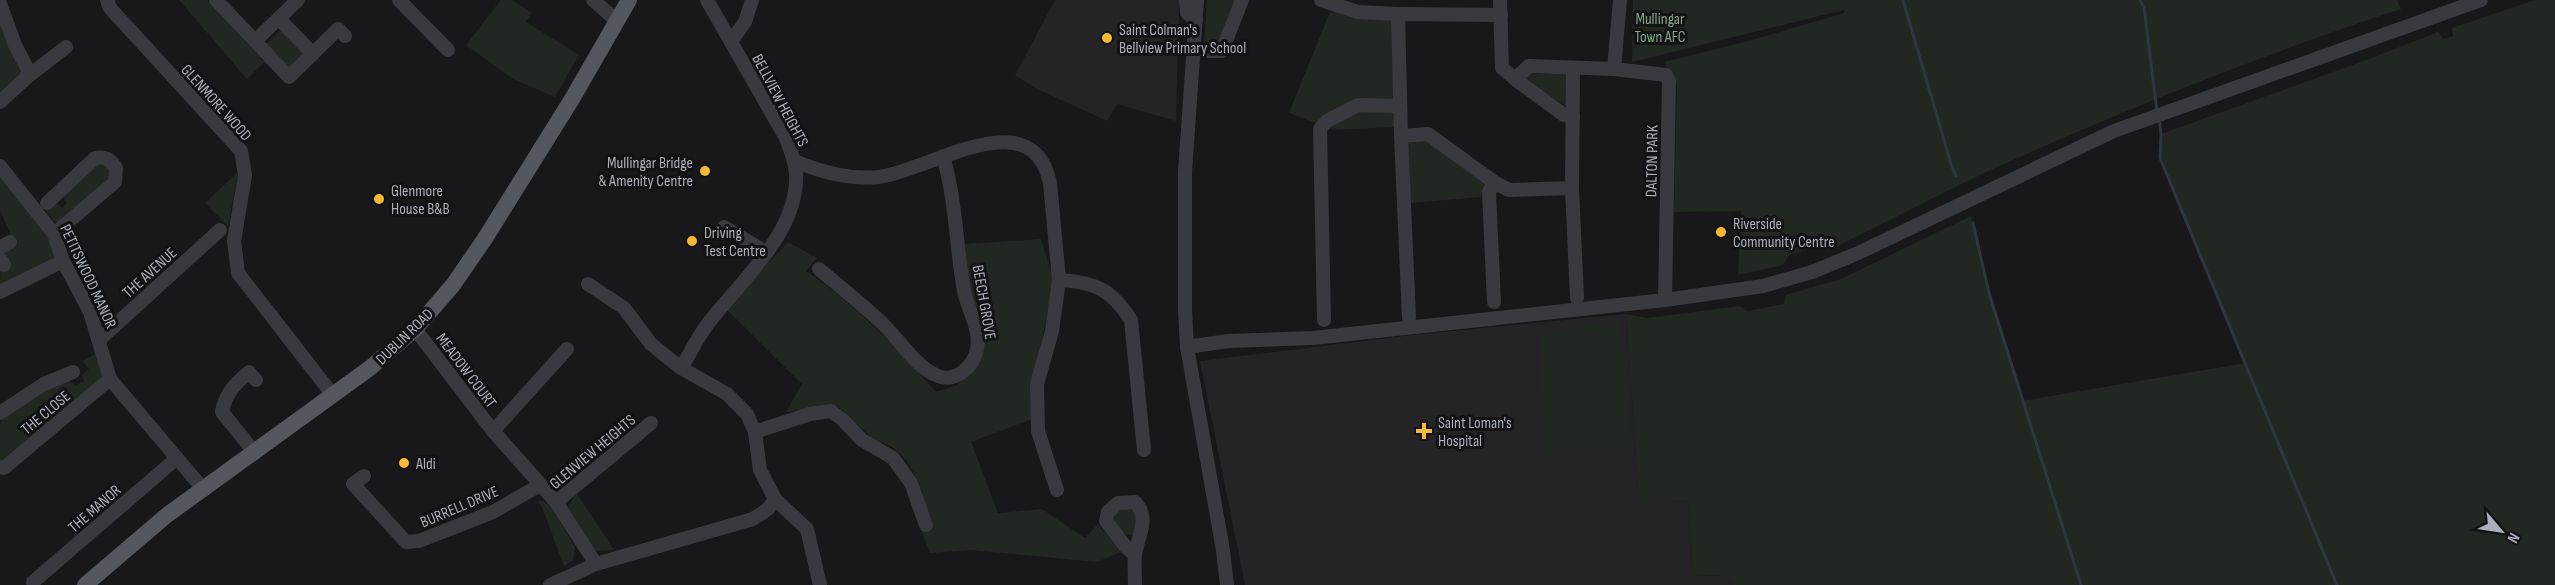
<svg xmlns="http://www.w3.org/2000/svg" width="2555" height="585" font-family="'Sofia Sans Condensed',sans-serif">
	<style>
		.built { fill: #242427 }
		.green { fill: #202821 }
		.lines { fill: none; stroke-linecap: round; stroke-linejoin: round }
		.stream { stroke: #2d373f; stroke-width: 3 }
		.minor { stroke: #393a3f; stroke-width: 14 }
		.major { stroke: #55575e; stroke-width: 16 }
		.poi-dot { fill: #f6b934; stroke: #131315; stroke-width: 2 }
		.labels { text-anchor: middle; stroke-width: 6; stroke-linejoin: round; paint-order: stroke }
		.park-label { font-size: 16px; fill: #81a584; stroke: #131315 }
		.poi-label { font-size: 16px; fill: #aaafba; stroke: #131315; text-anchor: start }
		.street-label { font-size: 16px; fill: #aaafba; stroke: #131315 }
	</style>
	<rect width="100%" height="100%" fill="#18181a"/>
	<g class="built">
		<path d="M1055 0H1179L1176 121 1117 104 1107 121 1035 88 1015 75Z"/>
		<path d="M1626 314 1639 502 1688 501 1693 576 1723 575 1733 585H1245L1200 361 1412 335Z"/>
	</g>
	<g class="green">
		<path d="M179 0H207L264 62 247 79Z"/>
		<path d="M501 0H512L532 13 526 22 579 55 555 97 513 79 466 45Z"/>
		<path d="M1207 0H1236L1220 40 1211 45 1204 43Z"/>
		<path d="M1633 0H2397L2401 9C2264 54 2129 108 1997 167 1941 193 1886 223 1829 250L1822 245 1789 255 1783 265 1738 275 1741 211 1674 212 1677 86 1664 62 1741 43 1844 13V10L1632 62Z"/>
		<path d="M2535 0H2555V585H1733L1723 575 1693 576 1688 501 1639 503 1626 314 1647 318 1740 306 1747 311 1784 304 1785 295 1841 279 1971 216 1989 293 2022 401 2246 363 2160 158 2161 134 2369 59 2438 32 2443 39 2453 36 2452 28Z"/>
		<path d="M1330 12 1390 20 1392 23 1394 127 1334 130 1289 113Z"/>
		<path d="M0 20 21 74 0 98Z"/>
		<path d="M281 30 306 56 291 70 266 44Z"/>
		<path d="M1528 74H1574L1573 110 1523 81Z"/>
		<path d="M1406 140H1427L1486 183 1481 197 1409 203Z"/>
		<path d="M103 163 112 172 110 180 58 226 44 207 56 203 62 208 67 203 63 196 98 164Z"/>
		<path d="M238 172 228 226 205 203Z"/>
		<path d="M0 175C20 199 48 225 55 257L40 268 0 288C0 267 0 258 14 242L0 210Z"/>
		<path d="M1041 239 1054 281 1033 383 1032 419 971 442 998 513 1042 509 1085 538 1098 524 1121 552 1097 562 971 550 930 553 922 532 934 527 918 481 906 459 892 447 873 439 838 406 786 412 802 384 726 309 788 242 817 258 806 271C858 307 894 345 936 392L957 385 977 363 965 244Z"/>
		<path d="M1622 320 1633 450 1630 453 1544 455 1540 332Z"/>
		<path d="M97 353 102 378 11 458 0 461V424L2 420 49 389 68 380 76 385 84 381 82 375 89 369 82 361Z"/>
		<path d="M576 493 614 550 596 551 568 508Z"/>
		<path d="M543 501 551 507 575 547 573 560 564 566 542 507 538 502Z"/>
		<path d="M1126 507 1140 513 1134 535 1125 534 1114 523 1115 514Z"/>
	</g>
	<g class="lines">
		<g class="stream">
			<path d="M1903 0 1951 164 1956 176"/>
			<path d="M2140 0 2144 7 2157 112"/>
			<path d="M2159 119 2161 134 2160 158 2337 585"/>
			<path d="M1973 223 1989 293 2081 585"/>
		</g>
		<g class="minor">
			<path d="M107 0 110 8 241 151 245 175 234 241 238 273 332 394"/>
			<path d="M216 0 289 77 338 29 345 36"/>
			<path d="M399 0 448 50"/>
			<path d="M593 0 617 21"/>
			<path d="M707 0 786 138C790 149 795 161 796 173 799 233 741 280 707 325 697 338 690 354 681 368L727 394 747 414 755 432 760 470 775 499 807 529 820 585"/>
			<path d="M1186 0 1187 13 1196 20"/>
			<path d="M1197 0 1185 172V310L1187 347 1223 550 1227 585"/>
			<path d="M1321 0 1358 12 1398 14"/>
			<path d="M1500 0 1502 68 1515 79 1529 66 1614 69 1666 75 1669 81 1665 300"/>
			<path d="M0 4 15 45 28 70 26 78"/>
			<path d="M1501 15 1398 14 1401 136 1428 134 1494 182 1509 190 1572 188"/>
			<path d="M279 19 313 54"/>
			<path d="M732 40 745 22 752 0"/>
			<path d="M255 41 298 0"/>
			<path d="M1194 51H1222L1242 0"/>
			<path d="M1573 69 1572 188 1577 298"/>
			<path d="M1614 69 1620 0"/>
			<path d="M1515 79 1564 115 1573 117"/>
			<path d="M0 102 26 78 66 47"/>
			<path d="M1401 136 1409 318"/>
			<path d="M794 161C822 172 849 180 879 177 929 171 1032 98 1050 183L1059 280 1052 331 1037 384 1038 431 1057 490"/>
			<path d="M0 166 54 234 63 261 90 312 110 379 204 490"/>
			<path d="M47 203 95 158C105 156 110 159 116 168L115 182 54 234"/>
			<path d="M724 227 766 252"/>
			<path d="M0 248 10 242"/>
			<path d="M0 259 4 265"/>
			<path d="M819 269C840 287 862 304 882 323 898 338 916 368 938 376 956 383 974 366 977 349 981 330 968 310 964 291 956 246 956 200 943 156"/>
			<path d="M1059 280C1095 282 1111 289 1131 320L1144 450"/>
			<path d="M588 284 624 308 651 344 681 368"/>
			<path d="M0 292 63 261"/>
			<path d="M1494 302 1489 192 1494 182"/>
			<path d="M1324 320 1320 129 1327 121 1358 105 1399 106"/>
			<path d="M415 329 493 431 556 502 596 564"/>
			<path d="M100 339 220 230"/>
			<path d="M1187 347 1228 341 1313 338 1665 300 1763 286 1812 272 1856 254 2114 131 2481 0"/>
			<path d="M0 413 44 384 73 372"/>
			<path d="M493 431 567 349"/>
			<path d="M755 432 810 414 831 411 843 420 862 440 893 458 911 483 926 525"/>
			<path d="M255 453 222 412C225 394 235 384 249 372L256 380"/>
			<path d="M0 467 4 468 110 379"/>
			<path d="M364 476 353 484 406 542 419 541 493 512 540 485"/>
			<path d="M556 502 651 423"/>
			<path d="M33 582 177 458"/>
			<path d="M550 585 596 564 753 519 768 509 775 499"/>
			<path d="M1135 585C1135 575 1134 566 1135 556 1137 536 1151 519 1135 502L1118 503 1108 512 1106 521 1125 546 1135 555"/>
		</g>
		<path class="major" d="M85 585 167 515 370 368 415 329 453 285 484 240 572 99 629 0"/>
	</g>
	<g class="poi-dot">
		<circle cx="1107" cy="38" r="6"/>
		<circle cx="705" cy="171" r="6"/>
		<circle cx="379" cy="199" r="6"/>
		<circle cx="1721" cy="232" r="6"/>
		<circle cx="692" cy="241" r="6"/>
		<path d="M1421 422h6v6h6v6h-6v6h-6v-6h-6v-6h6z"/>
		<circle cx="404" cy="463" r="6"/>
	</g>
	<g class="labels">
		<g class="park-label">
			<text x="1660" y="24">Mullingar<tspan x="1660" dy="18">Town AFC</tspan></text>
		</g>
		<g class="poi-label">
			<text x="1119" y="35">Saint Colman's<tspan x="1119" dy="18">Bellview Primary School</tspan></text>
			<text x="693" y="168" text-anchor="end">Mullingar Bridge<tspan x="693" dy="18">&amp; Amenity Centre</tspan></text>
			<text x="391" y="196">Glenmore<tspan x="391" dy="18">House B&amp;B</tspan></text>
			<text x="1733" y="229">Riverside<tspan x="1733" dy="18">Community Centre</tspan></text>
			<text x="704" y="238">Driving<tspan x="704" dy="18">Test Centre</tspan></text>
			<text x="1438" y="428">Saint Loman's<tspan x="1438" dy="18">Hospital</tspan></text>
			<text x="416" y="469">Aldi</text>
		</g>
		<g class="street-label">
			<text transform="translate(781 100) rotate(62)" y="6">BELLVIEW HEIGHTS</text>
			<text transform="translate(217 102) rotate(48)" y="6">GLENMORE WOOD</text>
			<text transform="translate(1651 161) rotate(-89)" y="6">DALTON PARK</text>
			<text transform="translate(149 272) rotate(-42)" y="6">THE AVENUE</text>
			<text transform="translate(89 276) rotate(65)" y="6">PETITSWOOD MANOR</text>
			<text transform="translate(985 302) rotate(80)" y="6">BEECH GROVE</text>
			<text transform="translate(404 336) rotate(-44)" y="6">DUBLIN ROAD</text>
			<text transform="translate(467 370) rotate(53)" y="6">MEADOW COURT</text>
			<text transform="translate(45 412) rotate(-40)" y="6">THE CLOSE</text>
			<text transform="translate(592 451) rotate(-40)" y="6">GLENVIEW HEIGHTS</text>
			<text transform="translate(459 506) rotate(-23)" y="6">BURRELL DRIVE</text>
			<text transform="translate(94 508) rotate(-41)" y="6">THE MANOR</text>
		</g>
	</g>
	<g transform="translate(2501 531) rotate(119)" stroke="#131315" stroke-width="4.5" paint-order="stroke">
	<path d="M0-4.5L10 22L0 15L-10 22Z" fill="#aaafba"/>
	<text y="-9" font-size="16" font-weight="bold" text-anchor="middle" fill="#aaafba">N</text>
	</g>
</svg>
